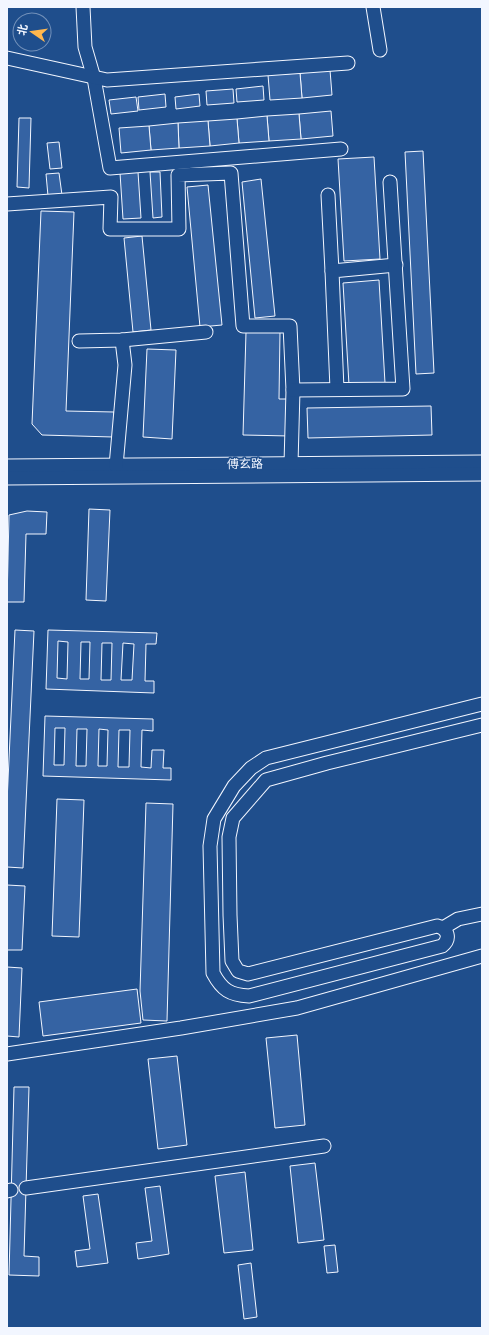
<svg xmlns="http://www.w3.org/2000/svg" width="489" height="1335" font-family="Figtree,'Noto Sans SC',sans-serif">
	<style>
		.building { fill: #3563a3; stroke: #f2f6ff; fill-rule: evenodd }
		.lines { fill: none; stroke-linecap: round; stroke-linejoin: round }
		.minor-casing { stroke: #f2f6ff; stroke-width: 15 }
		.minor { stroke: #1f4e8c; stroke-width: 13 }
		.labels { text-anchor: middle; stroke-width: 3; stroke-linejoin: round; paint-order: stroke }
		.street-label { font-size: 12px; fill: #f2f6ff; stroke: #1f4e8c }
	</style>
	<rect width="100%" height="100%" fill="#1f4e8c"/>
	<g class="building">
		<path d="M330 70 332 95 302 98 300 73Z"/>
		<path d="M300 73 302 98 270 100 268 75Z"/>
		<path d="M263 86 264 100 237 102 236 89Z"/>
		<path d="M233 89 234 103 207 105 206 91Z"/>
		<path d="M165 94 166 107 139 110 138 97Z"/>
		<path d="M199 94 200 106 176 109 175 97Z"/>
		<path d="M136 97 138 111 111 114 109 100Z"/>
		<path d="M331 111 333 136 301 139 299 114Z"/>
		<path d="M299 114 301 139 269 141 267 116Z"/>
		<path d="M267 116 269 141 239 143 237 119Z"/>
		<path d="M19 118H31L29 188 17 187Z"/>
		<path d="M237 119 239 143 210 146 208 121Z"/>
		<path d="M208 121 210 146 179 148 178 123Z"/>
		<path d="M178 123 179 148 151 150 149 126Z"/>
		<path d="M149 126 151 150 121 153 119 128Z"/>
		<path d="M59 142 62 168 50 169 47 143Z"/>
		<path d="M423 151 434 373 416 374 405 152Z"/>
		<path d="M374 157 380 259 344 261 338 159Z"/>
		<path d="M138 172 141 218 123 219 120 173Z"/>
		<path d="M150 172H160L162 217 153 218Z"/>
		<path d="M59 173 62 195 48 196 46 174Z"/>
		<path d="M261 179 275 316 255 318 242 182Z"/>
		<path d="M208 185 222 325 200 327 187 187Z"/>
		<path d="M41 211 74 212 66 411 114 412 113 437 42 435 32 424Z"/>
		<path d="M142 236 151 330 133 332 124 238Z"/>
		<path d="M379 280 385 383 349 385 343 283Z"/>
		<path d="M246 332H280L279 399H290V436L243 435Z"/>
		<path d="M147 349 176 350 172 439 143 437Z"/>
		<path d="M431 406 432 435 308 438 307 408Z"/>
		<path d="M89 509 110 510 106 601 86 600Z"/>
		<path d="M27 511 47 512 46 534H26L24 602H7L9 515Z"/>
		<path d="M15 630 34 631 23 868 7 867V802Z"/>
		<path d="M48 630 157 633 156 644H146L145 681H154V693L46 689ZM58 641 68 642 67 679 57 678ZM81 642H90L89 679H80ZM102 643H112L111 680H101ZM123 643 134 644 132 680H121Z"/>
		<path d="M45 716 153 719V731L142 730 141 767 151 768 152 750H164L163 768H171V780L43 776ZM55 728H65L64 765H54ZM77 729H87L86 766H76ZM99 729 108 730 107 766H98ZM119 730H130L129 767H118Z"/>
		<path d="M57 799 84 800 79 937 52 936Z"/>
		<path d="M146 803 173 804 167 1021 143 1020 140 991Z"/>
		<path d="M7 885 25 886 22 950H7Z"/>
		<path d="M7 967 22 968 19 1037 7 1036Z"/>
		<path d="M137 989 141 1023 43 1036 39 1002Z"/>
		<path d="M297 1035 305 1125 275 1128 266 1038Z"/>
		<path d="M177 1056 187 1145 158 1149 148 1059Z"/>
		<path d="M14 1087H29L24 1256 39 1257V1276L9 1275Z"/>
		<path d="M315 1163 324 1240 298 1243 290 1166Z"/>
		<path d="M245 1172 253 1250 224 1253 215 1176Z"/>
		<path d="M160 1186 169 1254 138 1259 136 1243 152 1241 145 1188Z"/>
		<path d="M98 1194 108 1263 77 1267 75 1251 90 1249 83 1196Z"/>
		<path d="M335 1245 338 1272 327 1273 324 1246Z"/>
		<path d="M251 1263 257 1317 244 1319 238 1265Z"/>
	</g>
	<g class="lines">
		<defs>
			<g id="minor">
				<path d="M83 7 85 47 94 78 110 168 341 149"/>
				<path d="M373 7 380 50"/>
				<path d="M7 58 107 80 348 63"/>
				<path d="M328 195 332 271"/>
				<path d="M7 204 111 197 110 229H179L178 175 231 173 243 326H290L293 390 291 464"/>
				<path d="M79 341 122 340 206 332"/>
				<path d="M337 389 332 271 396 265"/>
				<path d="M293 390 403 389 390 182"/>
				<path d="M7 466 482 462"/>
				<path d="M116 466 125 365 122 340"/>
				<path d="M7 478 482 474"/>
				<path d="M482 704 266 758 251 768 234 786 214 819 210 846 213 973C222 990 230 995 249 996L442 946C451 939 448 928 437 926L248 974 238 971 232 961 230 915 229 837 233 818 266 780 327 763 482 725"/>
				<path d="M443 928 458 919 482 914"/>
				<path d="M7 1054 181 1028 297 1008 482 956"/>
				<path d="M26 1188 324 1146"/>
				<path d="M7 1191 11 1190"/>
			</g>
		</defs>
		<use href="#minor" class="minor-casing"/>
		<use href="#minor" class="minor"/>
	</g>
	<g class="labels">
		<g class="street-label">
			<text transform="translate(245 464) rotate(-1)" y="4">傅玄路</text>
		</g>
	</g>
	<rect width="489" height="1335" fill="none" stroke="#f2f6ff" stroke-width="16"/>
	<g transform="translate(32 32) rotate(283)"><circle r="19" fill="#1f4e8c" stroke="#7391ba"/>
	<path d="M0-3L7 15L0 10L-7 15Z" fill="#ffb74d"/>
	<text y="-6" font-size="11" font-weight="bold" text-anchor="middle" fill="#f2f6ff">北</text>
	</g>
</svg>
